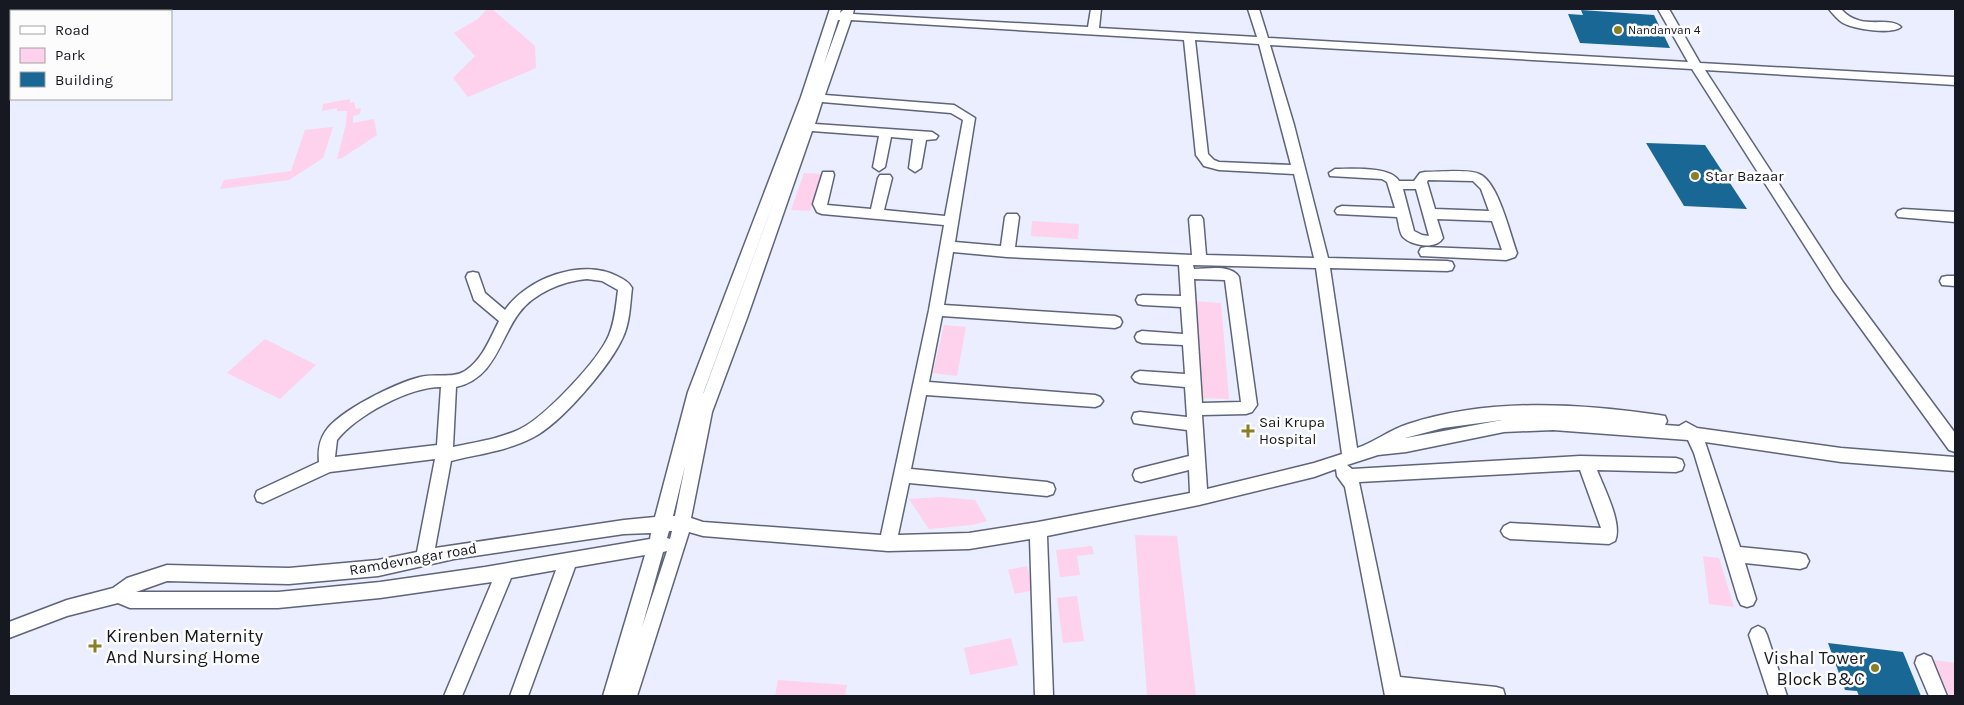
<svg xmlns="http://www.w3.org/2000/svg" width="1964" height="705" font-family="Karla,sans-serif">
	<style>
		.green { fill: #fed1ec }
		.building { fill: #186794 }
		.lines { fill: none; stroke-linecap: round; stroke-linejoin: round }
		.minor-casing { stroke: #5e647a; stroke-width: 3 }
		.minor { fill: #fff; fill-rule: evenodd }
		.poi-dot { fill: #897f26; stroke: #fcfcfc; stroke-width: 2 }
		.labels { text-anchor: middle; stroke-width: 5; stroke-linejoin: round; paint-order: stroke }
		.far-poi-label { font-size: 12px; fill: #171922; stroke: #fcfcfc; text-anchor: start }
		.poi-label { font-size: 15px; fill: #171922; stroke: #fcfcfc; text-anchor: start }
		.street-label { font-size: 15px; fill: #171922; stroke: #fcfcfc }
		.near-poi-label { font-size: 18px; fill: #171922; stroke: #fcfcfc; text-anchor: start }
	</style>
	<rect width="100%" height="100%" fill="#eaeefe"/>
	<g class="green">
		<path d="M487 9H492L535 46 536 68 468 97 453 78 475 56 454 33 478 19Z"/>
		<path d="M350 99V103L354 102 356 109 361 108 360 114 353 116V123L374 119 377 135 342 158 337 159 346 124 347 111H337V108L322 111 323 104Z"/>
		<path d="M333 127 323 158 289 180 220 189 224 180 291 171 305 130Z"/>
		<path d="M804 173 822 174 810 211 791 210Z"/>
		<path d="M1032 221 1079 224 1078 239 1031 236Z"/>
		<path d="M1193 301 1221 303 1229 399 1199 398Z"/>
		<path d="M944 325 966 327 957 376 933 373Z"/>
		<path d="M265 339 316 365 280 399 227 373Z"/>
		<path d="M941 497 975 500 987 521 972 525 929 529 909 499Z"/>
		<path d="M1135 535 1177 536 1196 696H1147Z"/>
		<path d="M1092 546 1094 554 1077 556 1080 575 1060 577 1056 550Z"/>
		<path d="M1703 556 1719 558 1734 607 1709 604Z"/>
		<path d="M1027 566 1034 590 1015 594 1008 570Z"/>
		<path d="M1077 596 1084 641 1063 643 1057 598Z"/>
		<path d="M1011 638 1018 665 970 675 964 648Z"/>
		<path d="M1933 660 1955 663V696H1949Z"/>
		<path d="M778 680 847 685 845 696H775Z"/>
	</g>
	<g class="building">
		<path d="M1581 10 1654 15 1670 48 1580 43 1568 14 1583 15Z"/>
		<path d="M1646 143 1705 145 1747 209 1684 206Z"/>
		<path d="M1828 643 1903 652 1921 696H1859L1857 691 1845 690Z"/>
	</g>
	<g class="lines">
		<defs>
			<g id="minor">
				<path d="M830 9H841L840 13 844 9H854L853 14 1088 27 1091 9H1101L1099 28 1257 37 1248 9H1259L1268 38 1688 62 1658 9H1669L1700 63 1955 77V85L1705 70 1843 282 1955 433V452L1949 450 1833 290 1692 69 1270 45 1294 125 1328 258 1447 261 1452 262 1454 266 1452 270 1447 271 1330 268 1357 448C1375 442 1389 430 1408 424 1488 398 1577 403 1659 415L1665 416 1667 421 1665 425 1679 426 1686 422 1697 428 1841 448 1955 457V471L1841 462 1705 442 1740 547 1800 553 1806 555 1809 561 1806 567 1800 569 1745 563 1756 599 1753 605 1747 607 1741 605 1738 599 1694 453 1688 440 1553 430 1504 432 1406 452 1378 455 1347 465 1352 469 1580 456 1676 458 1682 460 1684 465 1682 470 1676 472 1597 470C1604 488 1623 524 1615 541L1609 544 1510 539 1504 536 1501 531 1504 526 1510 523 1601 528 1580 470 1359 482 1400 677 1496 687 1503 689 1505 696H1385L1345 487 1337 476 1336 469 1314 477 1199 505 1047 536 1053 696H1035L1030 539 969 549 888 551 703 536 689 532 637 696H603L645 555 575 567 528 696H510L556 570 511 578 462 696H444L492 582 380 598 278 608H130L118 603 67 616 9 638V622L67 600 113 588 127 578 167 565 289 568 378 560 417 552 435 459 330 472 263 503 257 501 255 496 257 491 319 462C318 451 319 441 325 432 338 411 396 383 420 377 434 373 452 379 465 371 482 360 490 339 499 321L474 300 466 277 468 273 473 272 478 273 485 293 505 310C527 278 582 258 617 276 623 279 629 282 632 288 630 304 630 322 623 337 611 365 560 425 532 438 507 451 478 454 451 461L435 548 624 520 655 517 688 392 801 97ZM838 20H840L824 64ZM851 20 1184 40 1196 155 1204 166 1219 170 1294 174 1314 258 1206 255 1203 219 1201 216H1191L1189 219 1192 255 1015 247 1019 217 1017 214H1007L1005 217 1001 246 955 242 975 118 954 105 825 95ZM1195 40 1259 44 1291 165 1219 162 1214 160 1208 154ZM822 102 951 113 963 120 945 216 884 210 892 178 890 175H880L878 178 871 209 827 205 834 175 833 172H823L822 175 813 204 817 212 822 214 944 225 929 310 881 535 703 522 691 518 712 412 747 318 812 131 879 136 873 167 879 171 885 167 891 137 913 139 909 168 915 172 921 168 926 140 936 139 938 136 932 132 815 124ZM778 190 703 394 704 392ZM953 252 1007 257 1179 265 1181 296 1143 295 1138 296 1136 300 1138 304 1143 305 1181 307 1183 334 1142 331 1137 333 1135 337 1137 341 1142 343 1183 345 1185 374 1140 371 1135 373 1132 377 1135 381 1140 383 1185 387 1187 417 1140 412 1134 413 1132 418 1134 423 1140 424 1187 430 1189 456 1141 468 1135 470 1133 475 1135 480 1141 482 1189 470 1190 493 1038 522 969 533 898 535 909 483 1047 496 1053 494 1055 489 1053 484 1047 482 911 469 926 395 1095 407 1100 405 1103 401 1100 397 1095 395 929 382 942 316 1115 328 1120 326 1122 322 1120 318 1115 316 944 305ZM1193 265 1316 268 1342 454 1314 463 1207 489 1202 415 1246 414 1252 412 1257 405 1239 277C1231 264 1207 269 1194 269ZM587 279 602 281 618 290C616 305 615 321 609 335 599 360 544 418 520 429 499 439 476 442 453 447L456 387C495 378 499 340 519 313 534 293 563 281 587 279ZM1194 279 1225 280 1241 402 1202 403ZM441 387 437 445 335 457 337 440C357 415 409 387 441 387ZM1502 420 1406 438H1405L1443 428ZM685 466 675 516H673ZM669 531H672L670 539 667 538ZM651 533 650 539 485 567 380 582 278 592H136L167 581 289 584 378 576 454 559 624 534ZM667 551 642 627 663 552Z"/>
				<path d="M1829 9H1841C1861 32 1888 15 1901 27 1892 35 1854 29 1843 23 1838 20 1833 14 1829 9Z"/>
				<path d="M1335 169C1351 169 1391 166 1399 181H1414L1420 173 1425 172C1438 172 1469 169 1479 174 1498 181 1510 234 1517 253L1515 257 1506 260 1421 256 1419 252 1421 248 1426 247 1502 250 1492 221 1437 219 1443 238C1436 250 1412 246 1403 237 1399 232 1399 223 1397 217L1337 214 1335 211 1337 208 1342 206 1395 208 1387 182 1382 179 1330 176 1329 173ZM1428 180 1473 181 1481 189 1489 211 1435 209 1427 182ZM1403 189H1416L1429 236 1422 235 1414 231Z"/>
				<path d="M1903 209 1955 212V222L1898 217 1896 214 1898 211Z"/>
				<path d="M1947 276H1955V286L1942 285 1940 281 1942 277Z"/>
				<path d="M1758 626 1764 629 1767 635 1787 696H1769L1749 635 1752 629Z"/>
				<path d="M1924 654 1931 657 1947 696H1929L1915 663 1917 657Z"/>
			</g>
		</defs>
		<use href="#minor" class="minor-casing"/>
		<use href="#minor" class="minor"/>
	</g>
	<g class="poi-dot">
		<circle cx="1618" cy="30" r="5"/>
		<circle cx="1695" cy="176" r="5"/>
		<path d="M1245.5 423.5h5v5h5v5h-5v5h-5v-5h-5v-5h5z"/>
		<path d="M92.5 638.5h5v5h5v5h-5v5h-5v-5h-5v-5h5z"/>
		<circle cx="1875" cy="668" r="5"/>
	</g>
	<g class="labels">
		<g class="far-poi-label">
			<text x="1628" y="34">Nandanvan 4</text>
		</g>
		<g class="poi-label">
			<text x="1705" y="181">Star Bazaar</text>
			<text x="1259" y="427">Sai Krupa<tspan x="1259" dy="17">Hospital</tspan></text>
		</g>
		<g class="street-label">
			<text transform="translate(413 559) rotate(-10)" y="5">Ramdevnagar road</text>
		</g>
		<g class="near-poi-label">
			<text x="106" y="642">Kirenben Maternity<tspan x="106" dy="21">And Nursing Home</tspan></text>
			<text x="1865" y="664" text-anchor="end">Vishal Tower<tspan x="1865" dy="21">Block B&amp;C</tspan></text>
		</g>
	</g>
	<rect width="1964" height="705" fill="none" stroke="#171922" stroke-width="20"/>
	<rect x="10" y="10" width="162" height="90" fill="#fcfcfc" stroke="#a0a1a5"/>
	<rect x="20" y="26" width="25" height="8" fill="#ffffff" stroke="#a0a1a5"/>
	<text x="55" y="35" font-size="15" fill="#171922">Road</text>
	<rect x="20" y="48" width="25" height="15" fill="#fed1ec" stroke="#a0a1a5"/>
	<text x="55" y="60" font-size="15" fill="#171922">Park</text>
	<rect x="20" y="72" width="25" height="15" fill="#186794" stroke="#a0a1a5"/>
	<text x="55" y="85" font-size="15" fill="#171922">Building</text>
</svg>
